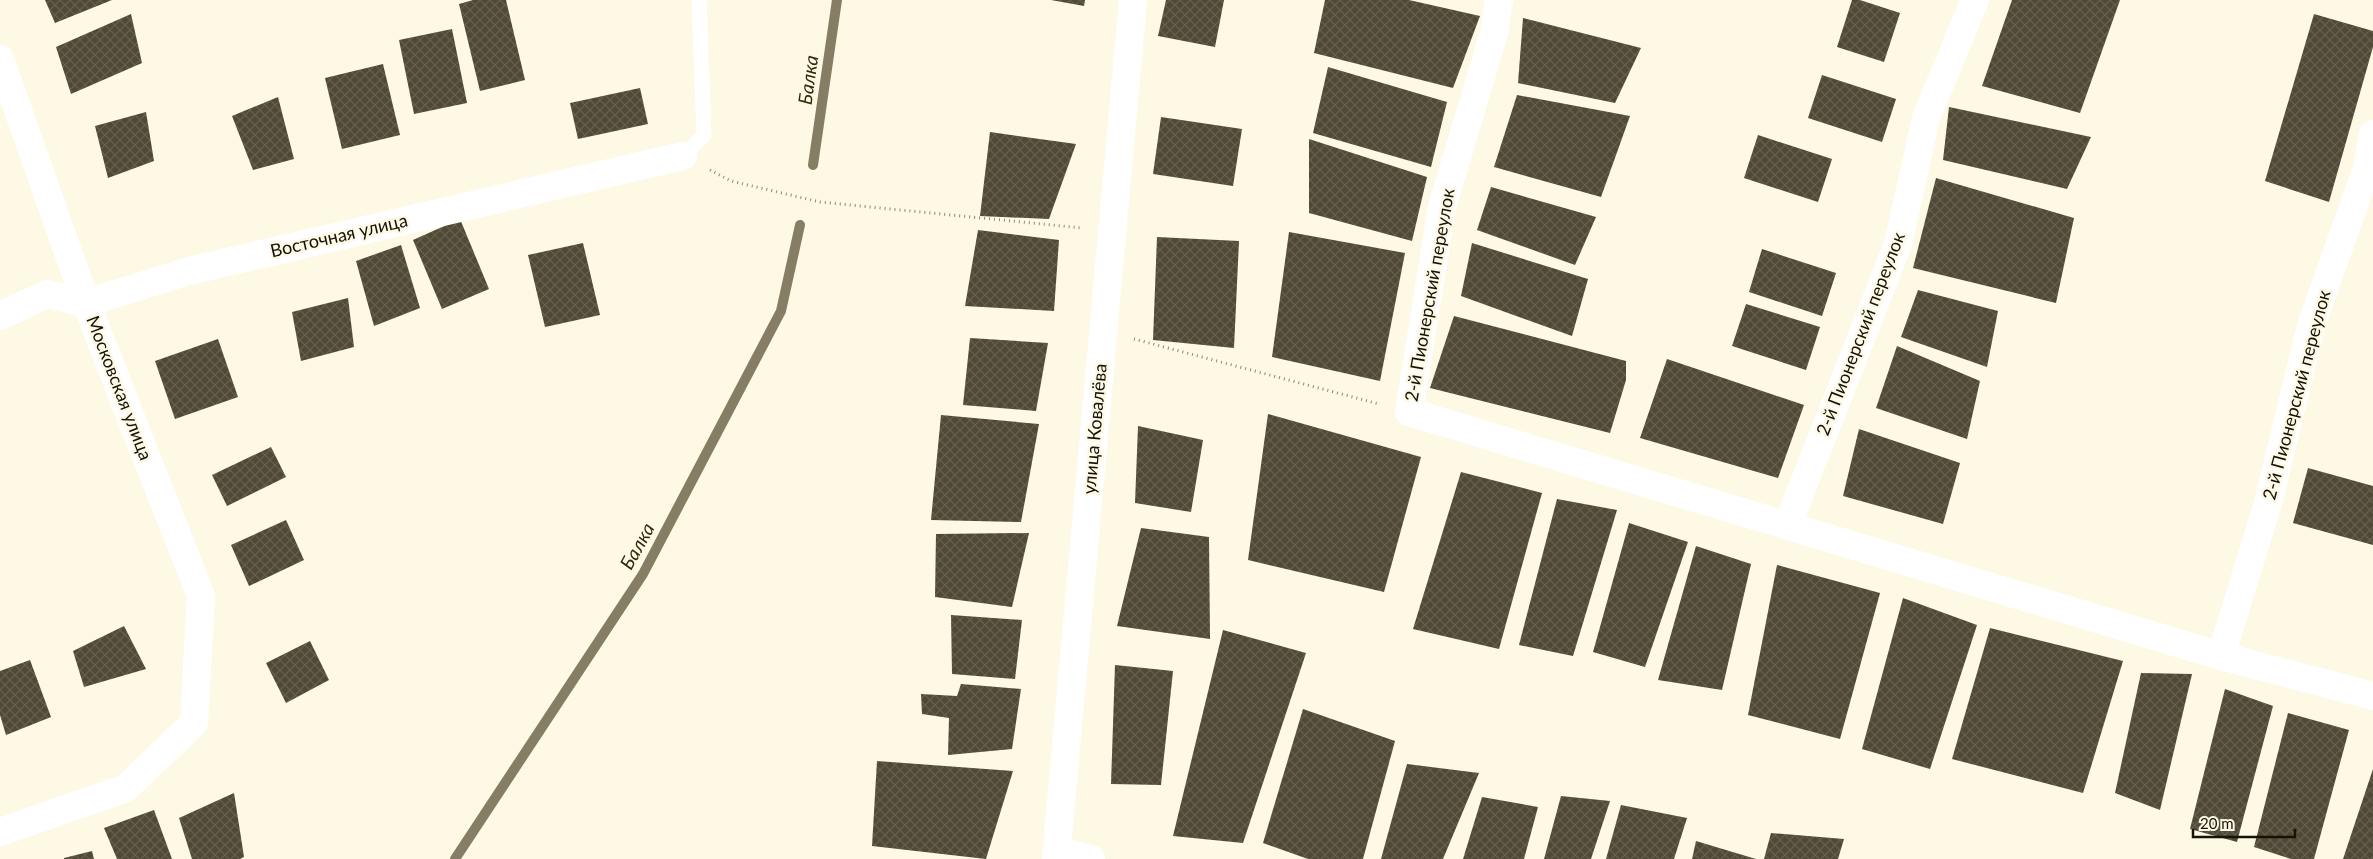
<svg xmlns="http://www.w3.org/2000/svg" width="2373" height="859" font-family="Lato,sans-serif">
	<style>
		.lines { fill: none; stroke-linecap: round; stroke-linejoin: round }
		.stream { stroke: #857e64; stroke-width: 10 }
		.building { fill: url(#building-cross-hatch) }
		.path { stroke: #8c887a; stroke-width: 3; stroke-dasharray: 1 4; stroke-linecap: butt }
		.lane { stroke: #fff; stroke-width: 15 }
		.street { stroke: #fff; stroke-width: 28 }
		.labels { text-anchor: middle; stroke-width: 5; stroke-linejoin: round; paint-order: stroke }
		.street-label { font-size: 18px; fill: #15120a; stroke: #fef9e5 }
		.water-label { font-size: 19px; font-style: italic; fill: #31290b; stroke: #fef9e5 }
	</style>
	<defs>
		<pattern id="building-cross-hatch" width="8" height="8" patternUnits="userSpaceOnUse" patternTransform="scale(1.25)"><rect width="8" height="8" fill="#4f4935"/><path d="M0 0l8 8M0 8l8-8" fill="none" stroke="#645f4f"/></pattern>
	</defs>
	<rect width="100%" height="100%" fill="#fef9e5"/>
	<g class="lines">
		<g class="stream">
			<path d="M813 165 837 0"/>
			<path d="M455 859 643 574 781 311 800 225"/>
		</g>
	</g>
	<g class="building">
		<path d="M45 0H112L55 23Z"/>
		<path d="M473 0H506L525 80 480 91 459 4Z"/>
		<path d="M1051 0H1085L1084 6Z"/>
		<path d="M1166 0H1224L1215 47 1158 36Z"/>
		<path d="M1325 0H1409L1480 16 1453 88 1314 53Z"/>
		<path d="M1852 0H1860L1900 13 1884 62 1837 47Z"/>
		<path d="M2012 0H2120L2080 113 1982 86Z"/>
		<path d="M131 14 142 63 71 94 56 47Z"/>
		<path d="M2314 14 2373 31V47L2329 202 2265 181Z"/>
		<path d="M1523 18 1641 48 1615 103 1518 83Z"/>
		<path d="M452 29 467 103 414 114 399 40Z"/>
		<path d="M383 64 400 135 342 149 325 78Z"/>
		<path d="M1328 67 1447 102 1431 167 1313 133Z"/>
		<path d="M1822 75 1896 99 1882 142 1808 118Z"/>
		<path d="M640 88 648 124 578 139 570 103Z"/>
		<path d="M1517 95 1630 116 1601 197 1494 167Z"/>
		<path d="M278 97 294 159 253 170 232 116Z"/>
		<path d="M1949 107 2091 137 2067 189 1943 160Z"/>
		<path d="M146 112 154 161 108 178 95 126Z"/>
		<path d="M1161 117 1242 129 1233 186 1153 174Z"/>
		<path d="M990 132 1076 144 1049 219 980 216Z"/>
		<path d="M1758 135 1832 159 1818 202 1744 178Z"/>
		<path d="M1309 139 1427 177 1412 241 1309 213Z"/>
		<path d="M1936 178 2074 218 2056 303 1913 268Z"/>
		<path d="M1491 187 1596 217 1575 265 1477 230Z"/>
		<path d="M460 219 489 289 442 309 413 240Z"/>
		<path d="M978 230 1059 240 1054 311 965 306Z"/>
		<path d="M1289 232 1405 253 1380 381 1272 357Z"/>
		<path d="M1157 237 1239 241 1234 348 1153 340Z"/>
		<path d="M583 243 600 315 545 327 528 255Z"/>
		<path d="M1472 243 1588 279 1572 336 1461 296Z"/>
		<path d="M401 245 420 308 374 326 356 261Z"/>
		<path d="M1762 249 1836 273 1822 316 1749 292Z"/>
		<path d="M1918 290 1998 311 1987 367 1901 337Z"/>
		<path d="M348 298 354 347 301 361 292 312Z"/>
		<path d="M1746 304 1820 327 1806 370 1732 346Z"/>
		<path d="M1454 316 1626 361V380L1610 433 1430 388Z"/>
		<path d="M970 338 1048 343 1036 411 963 405Z"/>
		<path d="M218 339 238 397 175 419 155 361Z"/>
		<path d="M1897 346 1980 381 1967 439 1876 408Z"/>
		<path d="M1667 359 1804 405 1778 478 1640 438Z"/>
		<path d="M1268 414 1421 457 1384 592 1248 560Z"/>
		<path d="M941 415 1039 424 1021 522 931 520Z"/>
		<path d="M1138 426 1203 440 1191 512 1135 503Z"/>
		<path d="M1859 429 1960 463 1943 524 1843 496Z"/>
		<path d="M271 447 286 477 227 506 212 475Z"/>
		<path d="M2308 468 2373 486V545L2293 523Z"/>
		<path d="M1461 472 1542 493 1499 649 1413 629Z"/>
		<path d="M1557 499 1617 510 1573 656 1519 645Z"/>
		<path d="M286 520 304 560 249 586 231 545Z"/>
		<path d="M1629 523 1688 542 1645 667 1593 652Z"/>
		<path d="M1141 528 1209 537 1210 639 1117 626Z"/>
		<path d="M1029 533 1012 607 935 597 936 534Z"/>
		<path d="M1696 546 1751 564 1722 690 1658 680Z"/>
		<path d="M1777 565 1880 593 1840 739 1748 715Z"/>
		<path d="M1903 598 1977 625 1930 769 1862 749Z"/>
		<path d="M951 615 1022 620 1015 679 952 674Z"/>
		<path d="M124 626 146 669 84 687 73 651Z"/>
		<path d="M1990 628 2123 661 2083 793 1952 759Z"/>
		<path d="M1223 630 1306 653 1243 843 1173 836Z"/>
		<path d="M310 641 329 680 286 703 266 663Z"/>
		<path d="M30 660 51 717 6 735 0 715V671Z"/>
		<path d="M1115 665 1173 671 1161 785 1111 784Z"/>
		<path d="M2141 673 2192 674 2160 810 2115 793Z"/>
		<path d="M961 684 1021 689 1012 749 948 755 949 718 922 714 921 694 957 696Z"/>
		<path d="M2225 689 2273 706 2237 842 2190 829Z"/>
		<path d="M1303 709 1395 741 1363 859H1308L1263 843Z"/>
		<path d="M2288 713 2349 730 2314 859H2291L2254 847Z"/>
		<path d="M877 761 1013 771 986 859 872 846Z"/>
		<path d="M1407 764 1479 773 1443 859H1381Z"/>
		<path d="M2373 769V859H2343Z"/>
		<path d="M234 793 244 857 240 859H192L179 818Z"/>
		<path d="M1561 796 1610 801 1591 859H1544Z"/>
		<path d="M1482 797 1538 807 1524 859H1463Z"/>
		<path d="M1621 805 1687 818 1674 859H1606Z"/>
		<path d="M154 810 172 859H117L104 828Z"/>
		<path d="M1771 833 1844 839 1838 859H1764Z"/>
		<path d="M1696 841 1756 859H1692Z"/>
		<path d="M92 851 94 859H64V858Z"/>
	</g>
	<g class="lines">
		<g class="path">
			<path d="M710 170 731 181 820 202 1082 228"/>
			<path d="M1134 339 1379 404"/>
		</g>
		<path class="lane" d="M683 156 704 135 699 0"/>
		<g class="street">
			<path d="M1499 0 1494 33 1442 207 1409 412 2221 656 2373 696"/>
			<path d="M0 59 86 303 201 596 194 723 126 788 0 832"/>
			<path d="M0 316 47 294 86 303 189 271 683 156"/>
			<path d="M1788 524 1898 244 1926 118 1975 0"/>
			<path d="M2221 656 2268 503 2311 326 2367 168 2373 134"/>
			<path d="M1057 850 1091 859"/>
			<path d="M1056 859 1133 0"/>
		</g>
	</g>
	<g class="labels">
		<g class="street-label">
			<text transform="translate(339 236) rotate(-13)" y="6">Восточная улица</text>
			<text transform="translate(1430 295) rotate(-80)" y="6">2-й Пионерский переулок</text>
			<text transform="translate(1861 334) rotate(-69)" y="6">2-й Пионерский переулок</text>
			<text transform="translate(119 388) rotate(69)" y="6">Московская улица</text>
			<text transform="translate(2297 395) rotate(-75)" y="6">2-й Пионерский переулок</text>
			<text transform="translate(1095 429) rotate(-85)" y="6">улица Ковалёва</text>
		</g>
		<g class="water-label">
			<text transform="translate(808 80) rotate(-82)" y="7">Балка</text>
			<text transform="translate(637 546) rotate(-61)" y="7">Балка</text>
		</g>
	</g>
	<path d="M2193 829v8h102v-8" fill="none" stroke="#15120a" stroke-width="2.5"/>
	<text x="2200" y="829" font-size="15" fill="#15120a" stroke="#fef9e5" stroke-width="4" paint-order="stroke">20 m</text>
</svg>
